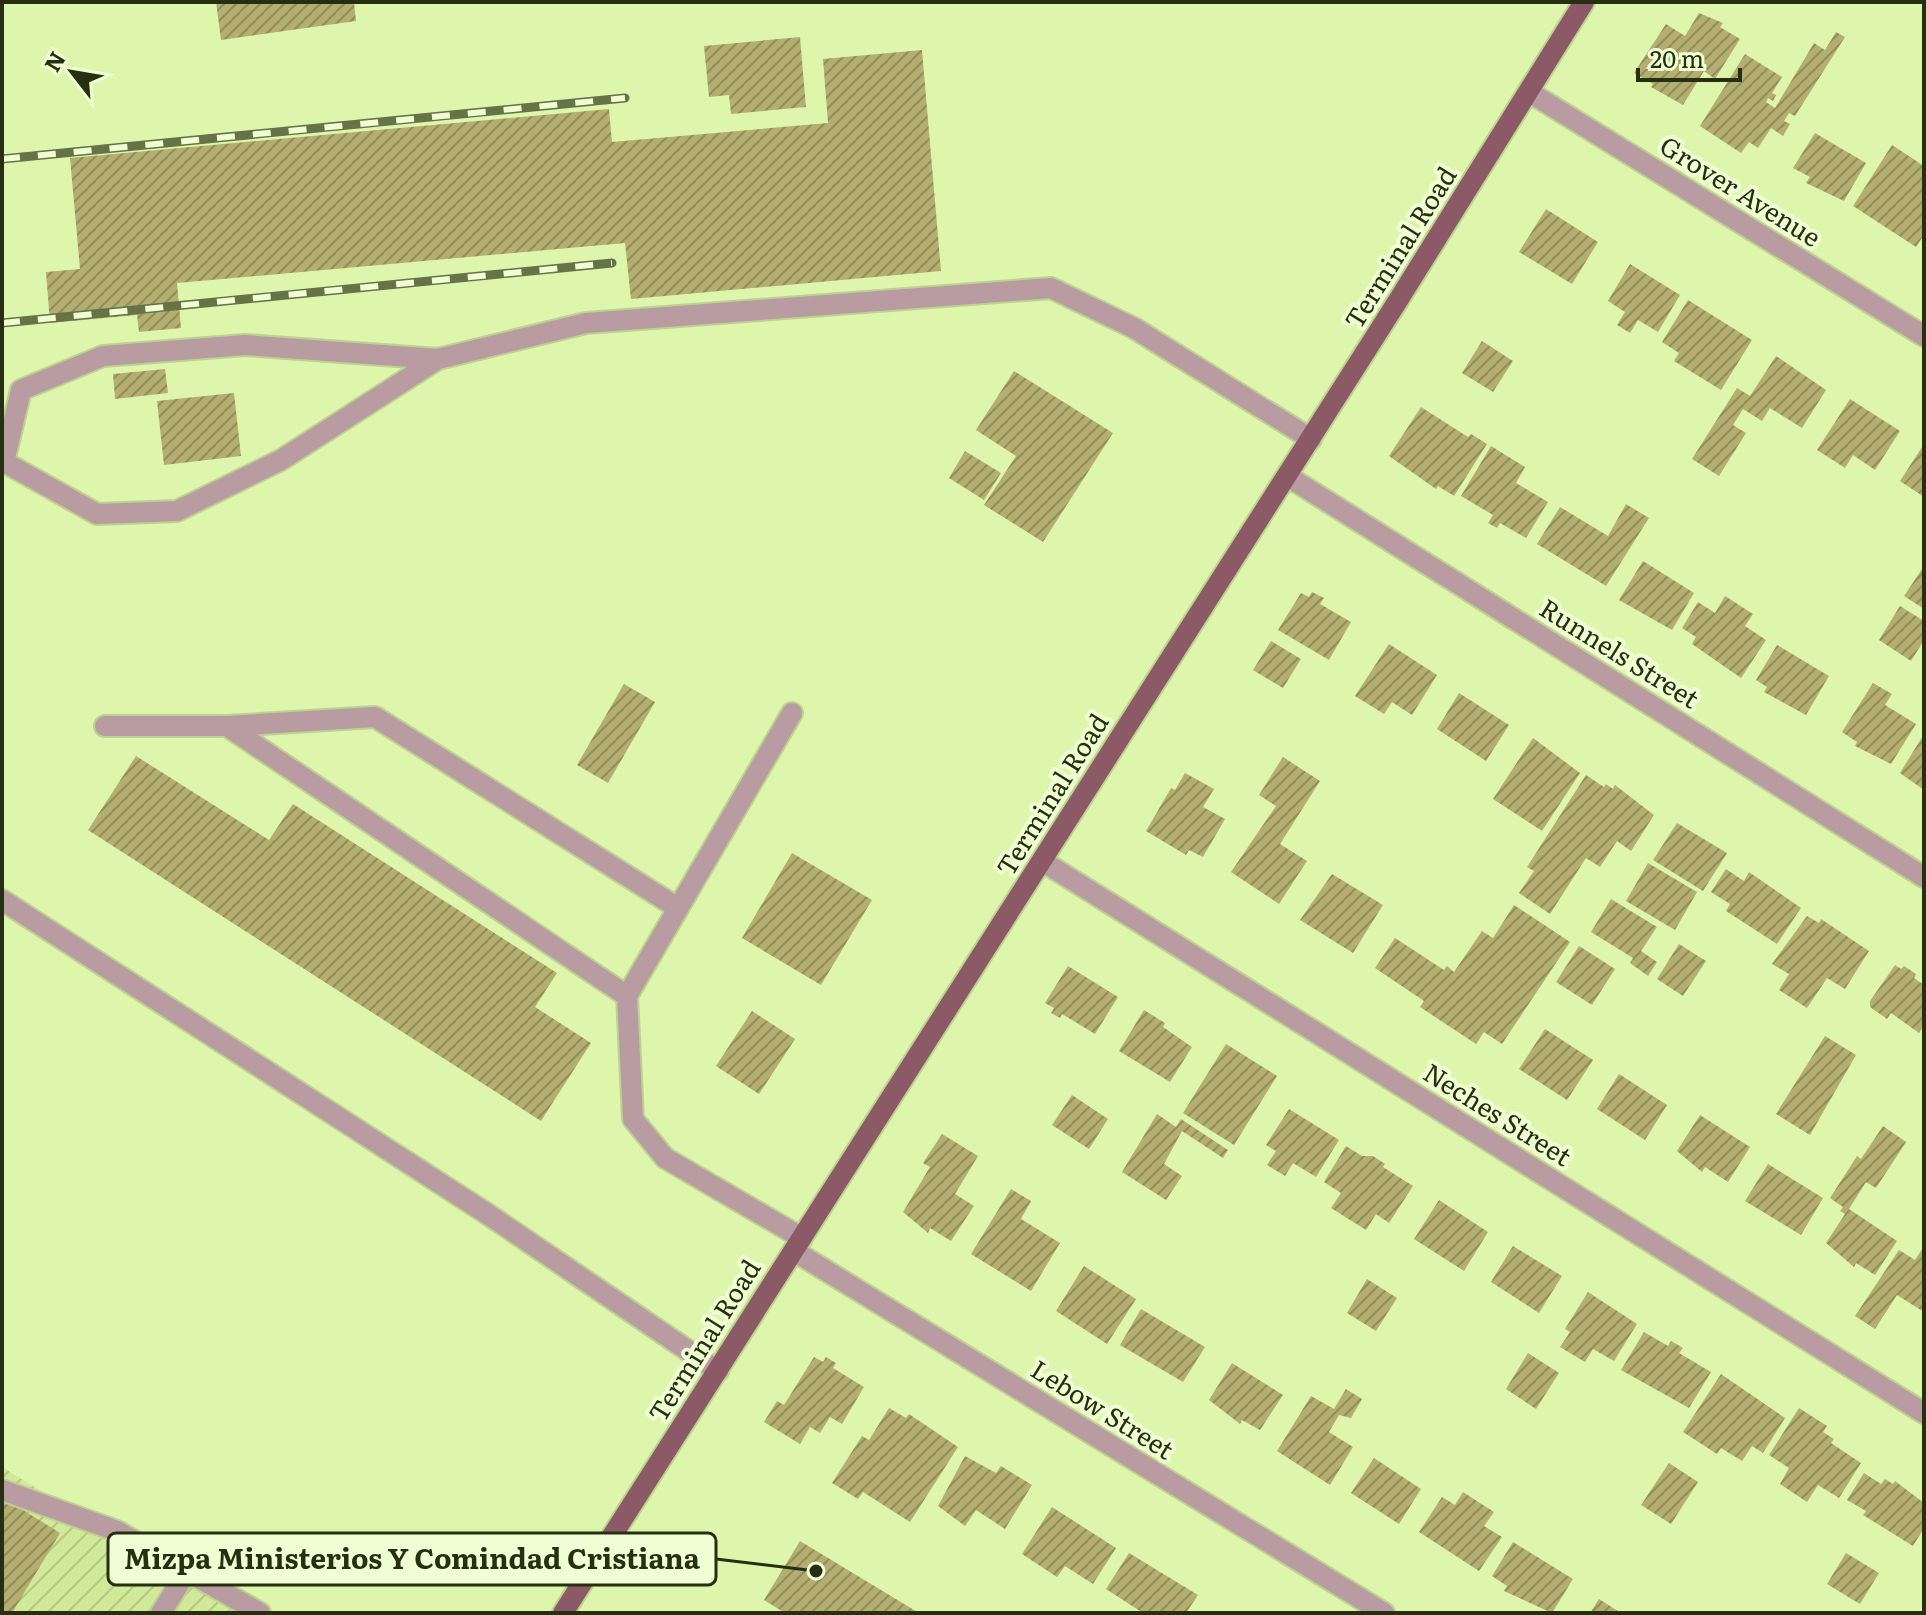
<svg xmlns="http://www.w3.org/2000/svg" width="1926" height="1615" font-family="Literata,serif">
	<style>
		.industrial { fill: url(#industrial-furrows) }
		.building { fill: url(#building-hatch) }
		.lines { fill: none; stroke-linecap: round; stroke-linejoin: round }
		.minor-casing { stroke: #bdd290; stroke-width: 24 }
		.major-casing { stroke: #bdd290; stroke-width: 24 }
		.minor { stroke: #b99ba2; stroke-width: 20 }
		.major { stroke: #8c5967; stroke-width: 20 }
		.rail-casing { stroke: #667347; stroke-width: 9 }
		.rail { stroke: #f0ffd3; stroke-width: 6; stroke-dasharray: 18; stroke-linecap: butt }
		.labels { text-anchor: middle; stroke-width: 8; stroke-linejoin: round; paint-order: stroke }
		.street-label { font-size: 26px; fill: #272f12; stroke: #f0ffd3 }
		.leader { fill: none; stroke: #272f12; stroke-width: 3 }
		.callout-dot { fill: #272f12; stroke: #f0ffd3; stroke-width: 3 }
		.callout { fill: #f0ffd3; stroke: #272f12; stroke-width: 3 }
		.callout-label { font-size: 28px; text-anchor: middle; font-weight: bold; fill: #272f12 }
	</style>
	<defs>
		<pattern id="industrial-furrows" width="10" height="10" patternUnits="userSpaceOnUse" patternTransform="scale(2)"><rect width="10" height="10" fill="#d1ea99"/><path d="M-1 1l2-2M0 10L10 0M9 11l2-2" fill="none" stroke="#b3c983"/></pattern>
		<pattern id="building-hatch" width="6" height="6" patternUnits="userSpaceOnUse" patternTransform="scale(2)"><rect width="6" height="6" fill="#b4ae71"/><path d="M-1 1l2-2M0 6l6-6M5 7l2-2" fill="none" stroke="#928e5b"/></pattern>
	</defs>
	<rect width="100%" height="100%" fill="#def6ac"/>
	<path class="industrial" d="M2 1467 240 1613H2Z"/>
	<g class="building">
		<path d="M216 2H354L356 21 221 40Z"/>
		<path d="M1699 13 1723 23 1720 27 1740 39 1715 79 1704 71 1683 105 1651 87 1653 84 1634 73 1666 24 1685 36Z"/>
		<path d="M1836 32 1845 37 1795 116 1789 113 1784 121 1790 124 1783 136 1771 128 1758 148 1749 142 1741 153 1700 126 1745 54 1782 77 1772 93 1776 95 1773 101 1768 98 1766 102 1775 108 1814 43 1825 50Z"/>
		<path d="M800 37 806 107 731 114 729 95 709 97 704 46Z"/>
		<path d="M922 50 941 271 631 299 625 243 177 283 181 328 139 332 137 315 50 323 46 272 80 269 70 158 609 109 612 142 828 123 823 59Z"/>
		<path d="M1815 133 1866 163 1844 201 1806 183 1810 177 1793 168Z"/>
		<path d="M1892 145 1924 166V235L1916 247 1853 206Z"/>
		<path d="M1546 209 1598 242 1572 284 1519 252Z"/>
		<path d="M1630 264 1680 295 1658 332 1638 320 1630 333 1617 325 1625 312 1608 301Z"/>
		<path d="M1688 300 1752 340 1721 390 1674 361 1679 353 1662 342Z"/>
		<path d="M1482 341 1513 361 1493 392 1462 373Z"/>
		<path d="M1776 356 1826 390 1802 428 1770 408 1762 421 1743 409 1733 425 1746 433 1719 476 1692 459 1737 388 1750 396Z"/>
		<path d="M165 369 168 393 115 399 113 374Z"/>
		<path d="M1014 371 1113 433 1043 542 984 505 1016 456 976 430Z"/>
		<path d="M234 393 241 456 164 465 157 401Z"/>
		<path d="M1850 399 1900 431 1875 470 1853 455 1845 468 1817 450Z"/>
		<path d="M1421 407 1468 437 1471 434 1487 444 1454 496 1438 486 1436 489 1389 456Z"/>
		<path d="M1924 444V497L1900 481Z"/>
		<path d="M1491 446 1525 467 1516 483 1548 502 1526 538 1500 523 1497 528 1488 523 1493 515 1461 496Z"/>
		<path d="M965 451 1001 473 984 500 949 478Z"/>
		<path d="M1626 504 1649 518 1606 586 1537 544 1560 507 1608 536Z"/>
		<path d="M1643 561 1694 593 1672 630 1619 600Z"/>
		<path d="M1924 566V609L1904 596Z"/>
		<path d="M1312 592 1324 598 1320 604 1351 622 1329 660 1278 630 1301 593 1309 597Z"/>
		<path d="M1725 596 1753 614 1745 626 1766 640 1741 678 1692 644 1696 637 1682 628 1698 602 1715 613Z"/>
		<path d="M1900 606 1924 621V640L1911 661 1879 640Z"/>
		<path d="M1271 641 1301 659 1283 688 1253 670Z"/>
		<path d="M1389 644 1437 675 1412 715 1392 702 1384 714 1355 696Z"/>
		<path d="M1777 645 1829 676 1806 715 1764 692 1767 687 1756 680Z"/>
		<path d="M1873 683 1892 694 1885 705 1916 724 1891 764 1855 746 1857 742 1842 732Z"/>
		<path d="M624 684 655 702 608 783 577 765Z"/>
		<path d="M1459 693 1509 725 1486 761 1437 729Z"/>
		<path d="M1924 734V790L1900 773Z"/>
		<path d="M1533 738 1580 773 1542 831 1493 799Z"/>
		<path d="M136 756 269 840 293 804 557 973 535 1007 591 1043 541 1121 88 830Z"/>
		<path d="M1283 757 1320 781 1280 844 1307 861 1279 904 1231 872 1276 806 1259 795Z"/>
		<path d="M1185 773 1214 789 1203 807 1225 819 1203 857 1189 850 1186 855 1146 831 1171 788 1175 790Z"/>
		<path d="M1586 775 1604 787 1606 784 1613 789 1615 785 1654 815 1631 851 1617 841 1600 867 1586 858 1550 914 1519 893 1534 871 1527 867Z"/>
		<path d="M1677 823 1727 853 1703 891 1653 860Z"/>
		<path d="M792 853 872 900 821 985 742 938Z"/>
		<path d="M1648 863 1697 892 1675 930 1626 901Z"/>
		<path d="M1726 869 1744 881 1749 872 1801 908 1777 944 1726 911 1730 904 1711 892Z"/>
		<path d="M1332 874 1383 905 1353 953 1300 920Z"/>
		<path d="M1611 899 1657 927 1641 951 1657 962 1648 976 1630 963 1633 958 1591 932Z"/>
		<path d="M1514 905 1570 942 1502 1044 1484 1032 1476 1044 1420 1007 1424 1001 1375 968 1395 938 1444 970 1447 966 1454 972 1482 931 1493 938Z"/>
		<path d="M1807 916 1819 923 1821 919 1869 951 1845 989 1827 978 1807 1008 1779 990 1789 974 1772 964Z"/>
		<path d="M1679 944 1706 961 1683 996 1657 979Z"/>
		<path d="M1579 946 1615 969 1592 1005 1556 982Z"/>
		<path d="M1895 965 1901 969 1904 966 1916 974 1914 978 1924 985V1025L1919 1033 1891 1013 1887 1019 1870 1007V1001Z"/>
		<path d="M1068 966 1118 997 1095 1034 1062 1014 1060 1018 1051 1013 1054 1008 1045 1003Z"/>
		<path d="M1144 1010 1165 1023 1163 1027 1192 1047 1170 1082 1119 1051Z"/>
		<path d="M752 1011 795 1039 759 1094 716 1066Z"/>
		<path d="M1545 1029 1593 1060 1567 1100 1519 1069Z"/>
		<path d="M1825 1036 1856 1055 1810 1135 1776 1114Z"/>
		<path d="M1226 1044 1277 1076 1234 1145 1183 1113Z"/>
		<path d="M1619 1074 1667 1105 1645 1140 1597 1109Z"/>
		<path d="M1072 1095 1108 1119 1089 1149 1052 1125Z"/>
		<path d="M1289 1109 1339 1140 1316 1177 1293 1163 1285 1176 1267 1165 1276 1151 1266 1145Z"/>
		<path d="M1157 1114 1176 1127 1181 1119 1228 1150 1223 1158 1182 1131 1164 1164 1182 1176 1166 1200 1122 1172Z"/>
		<path d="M1700 1115 1750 1147 1728 1182 1705 1167 1702 1172 1677 1151Z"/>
		<path d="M1883 1126 1906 1142 1876 1188 1866 1182 1849 1209 1897 1241 1875 1275 1856 1263 1854 1267 1826 1243 1845 1214 1840 1211 1843 1207 1830 1198 1857 1156 1861 1159Z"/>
		<path d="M942 1134 978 1156 955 1194 974 1206 951 1241 930 1228 928 1233 903 1212 930 1167 923 1163Z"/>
		<path d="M1346 1146 1362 1156H1373L1385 1164 1383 1167 1413 1186 1389 1223 1376 1214 1366 1230 1331 1208 1341 1193 1324 1182Z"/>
		<path d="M1768 1164 1823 1198 1801 1235 1745 1201Z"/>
		<path d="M1011 1189 1031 1201 1021 1219 1060 1243 1031 1291 971 1254Z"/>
		<path d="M1439 1200 1488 1232 1464 1271 1414 1239Z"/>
		<path d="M1513 1246 1562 1276 1539 1313 1491 1282Z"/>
		<path d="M1924 1246V1312L1897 1295 1875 1329 1855 1316 1899 1250 1915 1260Z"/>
		<path d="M1084 1266 1136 1299 1107 1344 1056 1311Z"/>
		<path d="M1367 1279 1397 1298 1376 1331 1347 1313Z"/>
		<path d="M1588 1292 1637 1324 1614 1361 1593 1349 1585 1362 1560 1347 1570 1332 1565 1329Z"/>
		<path d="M1141 1309 1205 1347 1183 1382 1120 1345Z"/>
		<path d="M1644 1332 1668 1346 1671 1341 1683 1348 1679 1353 1711 1372 1689 1408 1621 1370Z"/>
		<path d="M1528 1353 1559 1373 1536 1409 1506 1389Z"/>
		<path d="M814 1357 823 1362 826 1357 836 1363 833 1368 864 1387 842 1424 830 1417 820 1433 810 1427 800 1444 764 1422 777 1401 784 1405Z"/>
		<path d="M1232 1363 1283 1395 1260 1430 1242 1420 1240 1424 1209 1400Z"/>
		<path d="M1721 1374 1785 1418 1763 1453 1752 1446 1742 1461 1721 1448 1717 1454 1683 1432Z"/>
		<path d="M1346 1389 1362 1399 1351 1418 1339 1415 1329 1432 1353 1447 1330 1485 1277 1451 1311 1396 1334 1409Z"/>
		<path d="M889 1408 906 1418 909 1414 958 1447 910 1522 863 1492 858 1499 832 1483 862 1436 869 1440Z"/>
		<path d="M1799 1408 1827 1426 1823 1432 1834 1439 1831 1443 1861 1463 1839 1498 1818 1485 1807 1502 1780 1484 1789 1468 1769 1455Z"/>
		<path d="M965 1456 996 1473 1001 1466 1032 1485 1005 1529 976 1510 965 1526 938 1506Z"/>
		<path d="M1374 1458 1421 1489 1399 1524 1351 1493Z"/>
		<path d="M1669 1463 1698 1482 1671 1524 1641 1505Z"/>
		<path d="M1864 1473 1881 1484 1885 1479 1893 1484 1895 1481 1924 1503V1528L1913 1546 1863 1515 1866 1511 1847 1500Z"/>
		<path d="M1463 1492 1494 1512 1484 1526 1502 1537 1479 1571 1419 1532 1442 1497 1455 1505Z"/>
		<path d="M2 1497 60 1533 12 1613H2Z"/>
		<path d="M1052 1507 1116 1548 1093 1584 1065 1566 1057 1577 1022 1554Z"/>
		<path d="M800 1541 919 1613H785L764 1600Z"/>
		<path d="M1513 1542 1573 1579 1552 1613 1504 1591 1507 1586 1492 1576Z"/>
		<path d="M1129 1553 1198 1595 1186 1613H1143L1106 1589Z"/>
		<path d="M1846 1553 1879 1573 1860 1604 1827 1584Z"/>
		<path d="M1599 1599 1621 1613H1590Z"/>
	</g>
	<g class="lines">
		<defs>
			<g id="minor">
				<path d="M1529 92 1924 336"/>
				<path d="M438 359 245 345 103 356 21 390 4 462 97 514 177 511 281 460 438 359 586 323 1051 288 1134 328 1311 439"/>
				<path d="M1287 476 1924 877"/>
				<path d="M105 726H227L627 996 633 1119 665 1158 802 1238"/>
				<path d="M227 726 375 717 678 908"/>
				<path d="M1042 861 1924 1413"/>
				<path d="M2 900 489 1215 718 1371"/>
				<path d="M627 996 792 713"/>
				<path d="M794 1251 1384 1613"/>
				<path d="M2 1490 117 1531 260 1613"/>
				<path d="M161 1613 187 1571"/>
			</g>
			<path id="major" d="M563 1613 1399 299 1584 2"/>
		</defs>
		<use href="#minor" class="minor-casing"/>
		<use href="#major" class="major-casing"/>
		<use href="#minor" class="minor"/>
		<use href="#major" class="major"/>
		<defs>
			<g id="rail">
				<path d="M2 159 625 98"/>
				<path d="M2 323 612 263"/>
			</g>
		</defs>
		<use href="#rail" class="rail-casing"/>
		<use href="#rail" class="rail"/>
	</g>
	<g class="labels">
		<g class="street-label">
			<text transform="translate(1740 192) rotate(32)" y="9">Grover Avenue</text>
			<text transform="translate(1401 248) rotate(-58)" y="9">Terminal Road</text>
			<text transform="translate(1619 654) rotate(32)" y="9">Runnels Street</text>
			<text transform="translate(1053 795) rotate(-58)" y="9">Terminal Road</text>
			<text transform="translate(1497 1115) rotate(32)" y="9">Neches Street</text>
			<text transform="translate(705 1341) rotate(-58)" y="9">Terminal Road</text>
			<text transform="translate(1102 1410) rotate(32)" y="9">Lebow Street</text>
		</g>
	</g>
	<path class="leader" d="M816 1571L716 1559"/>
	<circle class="callout-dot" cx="816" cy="1571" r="8"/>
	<rect class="callout" x="108" y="1533" width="608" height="52" rx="8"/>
	<g class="callout-label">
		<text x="412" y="1569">Mizpa Ministerios Y Comindad Cristiana</text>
	</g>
	<rect width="1926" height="1615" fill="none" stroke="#272f12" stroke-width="8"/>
	<g transform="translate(72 72) rotate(301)" stroke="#f0ffd3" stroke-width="6" paint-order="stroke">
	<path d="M0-6L14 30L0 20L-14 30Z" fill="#272f12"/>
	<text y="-12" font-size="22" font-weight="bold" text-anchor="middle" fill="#272f12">N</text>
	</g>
	<path d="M1638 68v12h102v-12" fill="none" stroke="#272f12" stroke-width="4"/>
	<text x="1650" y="68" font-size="24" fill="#272f12" stroke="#f0ffd3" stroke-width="6" paint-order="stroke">20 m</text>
</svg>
